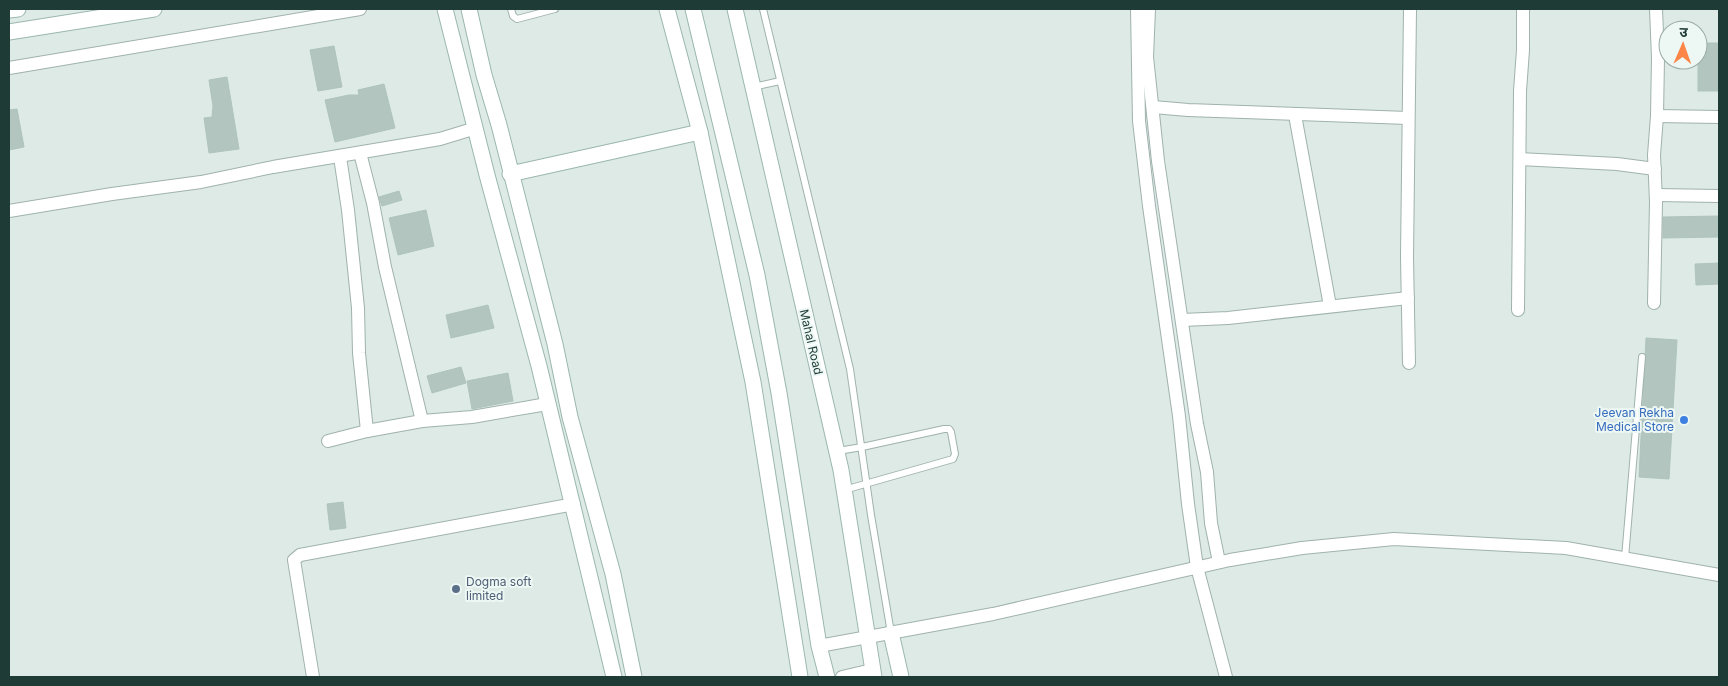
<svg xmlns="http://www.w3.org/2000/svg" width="1728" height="686" font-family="Inter,'Noto Sans Devanagari',sans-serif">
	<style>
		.building { fill: #b2c5bf; stroke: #afc4bd }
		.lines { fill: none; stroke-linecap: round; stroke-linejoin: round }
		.lane-casing { stroke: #a0b2ae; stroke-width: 8 }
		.street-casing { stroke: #a0b2ae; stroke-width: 14 }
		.secondary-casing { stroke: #9bb7af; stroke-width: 17 }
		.lane { stroke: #fff; stroke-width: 6 }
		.street { stroke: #fff; stroke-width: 12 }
		.secondary { stroke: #fff; stroke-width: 15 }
		.shop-dot { fill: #3f7fe0; stroke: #edf7f3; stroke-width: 2 }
		.service-dot { fill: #5c6f8a; stroke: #edf7f3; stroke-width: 2 }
		.labels { text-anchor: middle; stroke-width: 4; stroke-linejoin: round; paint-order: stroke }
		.street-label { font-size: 12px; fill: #1e3b36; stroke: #edf7f3 }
		.shop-label { font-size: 12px; fill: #366cbe; stroke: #edf7f3; text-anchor: end }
		.service-label { font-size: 12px; fill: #4e5e75; stroke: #edf7f3; text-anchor: start }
	</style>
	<rect width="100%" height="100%" fill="#ddeae6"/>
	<g class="building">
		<rect x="1698" y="43" width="21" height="48"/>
		<path d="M334 46 342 87 318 91 310 50Z"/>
		<path d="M227 77 239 149 209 153 204 118 212 117 213 106 209 80Z"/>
		<path d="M384 84 395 128 335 142 325 100 349 95H359L358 90Z"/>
		<path d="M17 109 24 147 9 150V110Z"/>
		<path d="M399 191 402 200 382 206 379 197Z"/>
		<path d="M426 210 434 246 398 255 389 218Z"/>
		<path d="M1719 216V237L1663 238V217Z"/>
		<path d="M1719 263V284L1696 285 1695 264Z"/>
		<path d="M488 305 494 328 451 338 446 315Z"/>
		<path d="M1646 338 1677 340 1669 479 1639 477Z"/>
		<path d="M461 367 466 383 432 393 427 376Z"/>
		<path d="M508 373 513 401 472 409 467 381Z"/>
		<path d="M343 502 346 528 330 530 327 504Z"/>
	</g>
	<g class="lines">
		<defs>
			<g id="lane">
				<path d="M511 9 513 16 517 19 555 9"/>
				<path d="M763 9 850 369 871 515 891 633"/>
				<path d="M753 87 780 81"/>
				<path d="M838 451 862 447 944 429H949L951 432 955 454 953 459 844 490"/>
				<path d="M1625 558 1642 357"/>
			</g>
			<g id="street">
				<path d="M1137 9 1139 121 1149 206 1179 416 1188 504 1197 567 1226 677"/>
				<path d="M1149 9 1147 57 1158 161 1197 424 1207 472 1211 523 1219 562"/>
				<path d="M9 68 360 9"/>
				<path d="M1153 107 1188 110 1408 118"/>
				<path d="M1295 115 1330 306"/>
				<path d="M1657 116 1719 117"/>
				<path d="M360 153 373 203 385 267 422 421 472 417 547 404"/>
				<path d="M340 157 348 210 358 308 359 353 367 431 422 421"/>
				<path d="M1520 159 1617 164 1655 169"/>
				<path d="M1656 195 1719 196"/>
				<path d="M9 211 112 194 201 182 273 167 440 139 476 128"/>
				<path d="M1654 303 1656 202 1654 155 1657 116 1658 58 1656 9"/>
				<path d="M1518 310 1520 91 1523 50V9"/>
				<path d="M1182 320 1228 318 1408 298"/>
				<path d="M1409 363 1407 257 1410 9"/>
				<path d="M328 441 367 431"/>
				<path d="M819 646 993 614 1230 560 1302 548 1394 539 1566 548 1719 575"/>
				<path d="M313 677 294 560 300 555 574 504"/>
				<path d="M842 677 872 670"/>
			</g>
			<g id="secondary">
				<path d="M445 9 487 175 539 366 614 677"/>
				<path d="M469 9 484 75 499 125 555 344 570 417 613 574 634 677"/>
				<path d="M667 9 700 132"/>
				<path d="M693 9 757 275 779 393 819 646 827 677"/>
				<path d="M735 9 841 470 874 677"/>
				<path d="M9 10 18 9"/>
				<path d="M9 32 154 9"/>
				<path d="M510 174 700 132 753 382 800 677"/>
				<path d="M891 633 901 677"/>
			</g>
		</defs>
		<use href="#lane" class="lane-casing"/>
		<use href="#street" class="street-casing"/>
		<use href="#secondary" class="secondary-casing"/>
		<use href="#lane" class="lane"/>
		<use href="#street" class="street"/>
		<use href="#secondary" class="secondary"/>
	</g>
	<circle class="shop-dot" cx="1684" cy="420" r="5"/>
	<circle class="service-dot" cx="456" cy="589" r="5"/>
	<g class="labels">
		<g class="street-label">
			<text transform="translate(811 342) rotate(77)" y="4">Mahal Road</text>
		</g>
		<g class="shop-label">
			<text x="1674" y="417">Jeevan Rekha<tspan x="1674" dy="14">Medical Store</tspan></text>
		</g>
		<g class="service-label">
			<text x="466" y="586">Dogma soft<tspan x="466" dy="14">limited</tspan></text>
		</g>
	</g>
	<rect width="1728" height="686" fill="none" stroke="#1e3b36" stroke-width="20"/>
	<g transform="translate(1683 45) rotate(2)"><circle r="24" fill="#edf7f3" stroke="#9aaca7"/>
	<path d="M0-4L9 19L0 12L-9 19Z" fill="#fd8548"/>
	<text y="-8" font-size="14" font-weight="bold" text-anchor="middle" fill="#1e3b36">उ</text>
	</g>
</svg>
